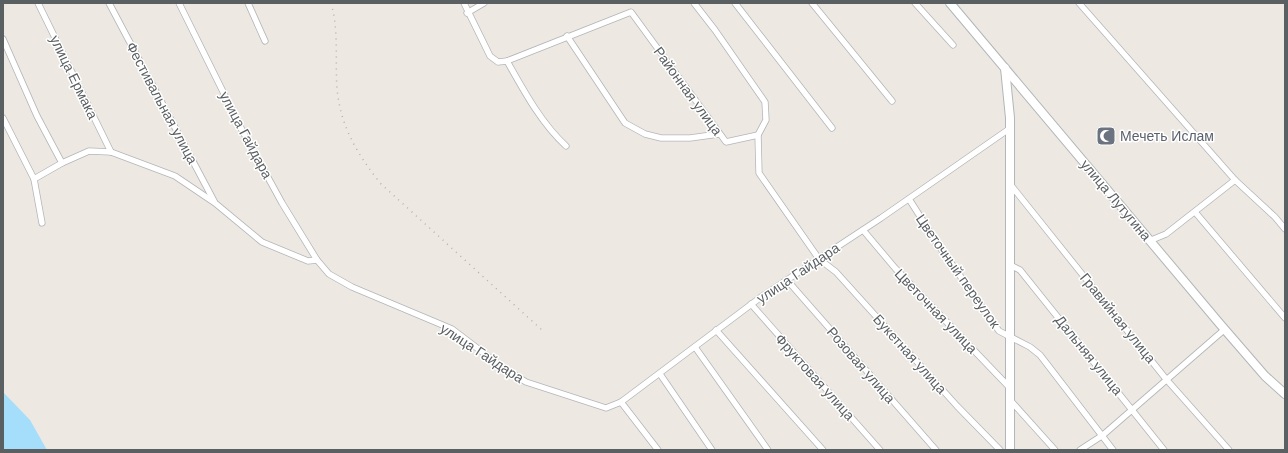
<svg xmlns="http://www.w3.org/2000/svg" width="1288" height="453" font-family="Helvetica,sans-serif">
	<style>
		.water { fill: #a4defb }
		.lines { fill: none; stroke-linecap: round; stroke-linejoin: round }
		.minor-casing { stroke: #b3b5b9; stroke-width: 7 }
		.secondary-casing { stroke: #b1b6b9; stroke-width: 10 }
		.minor { stroke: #fff; stroke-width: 5.5 }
		.secondary { stroke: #fff; stroke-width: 8 }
		.rail { stroke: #b1b2b2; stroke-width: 1.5; stroke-dasharray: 1 5; stroke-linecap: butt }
		.labels { text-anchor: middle; stroke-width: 3; stroke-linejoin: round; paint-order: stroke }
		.street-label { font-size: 14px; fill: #5a5f62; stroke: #fff }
		.worship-label { font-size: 14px; fill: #5b616d; stroke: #fff; text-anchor: start }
	</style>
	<rect width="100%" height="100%" fill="#ede9e2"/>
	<path class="water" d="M3 392 30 420 47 450H3Z"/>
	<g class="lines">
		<defs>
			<g id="minor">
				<path d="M38 3 111 152"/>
				<path d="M109 3 214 201"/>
				<path d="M179 3 242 130 282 203 317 260 329 274 352 287 452 329 502 367 526 382 606 408 621 402 761 297 881 218 1009 129"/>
				<path d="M248 3 265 41"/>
				<path d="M464 3 490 56 498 62 507 61 631 12 726 142 758 135"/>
				<path d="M694 3 715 30 765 102 766 120 758 135 759 173 819 259 836 272 957 406 1000 450"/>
				<path d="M735 3 832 128"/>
				<path d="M812 3 892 101"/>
				<path d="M915 3 953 45"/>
				<path d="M1079 3 1235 180 1275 217 1285 229"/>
				<path d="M467 13 484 3"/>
				<path d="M567 36 625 123 645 134 661 138H690L719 134"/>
				<path d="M3 39 37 116 62 163"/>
				<path d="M507 61C524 91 541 123 566 146"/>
				<path d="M3 118 34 179 42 223"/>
				<path d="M34 179 62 163 89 151 111 152 175 176 215 203 262 242 308 261 317 260"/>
				<path d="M1010 184 1166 379 1229 450"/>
				<path d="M909 199 939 246 999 331 1030 347 1040 355 1113 450"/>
				<path d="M1195 212 1285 318"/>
				<path d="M863 230 895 268 1011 389"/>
				<path d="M1149 241 1166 234 1235 180"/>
				<path d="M1010 265 1020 270 1164 450"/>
				<path d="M787 280 936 450"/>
				<path d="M751 304 880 450"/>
				<path d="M716 330 823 450"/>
				<path d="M695 347 768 450"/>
				<path d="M660 374 712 450"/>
				<path d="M1011 401 1055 450"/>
				<path d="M621 402 658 450"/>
				<path d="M1080 450 1103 435 1225 329"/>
			</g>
			<g id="secondary">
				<path d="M950 3 1220 324 1265 376 1285 394"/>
				<path d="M1005 68 1010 118V450"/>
			</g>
		</defs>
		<use href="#minor" class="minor-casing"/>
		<use href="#secondary" class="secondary-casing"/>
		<use href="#minor" class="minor"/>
		<use href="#secondary" class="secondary"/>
		<path class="rail" d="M331 3C339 30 335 60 337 89 341 128 357 153 380 183L543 331"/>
	</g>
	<defs>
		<symbol id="mosque-square" viewBox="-11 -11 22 22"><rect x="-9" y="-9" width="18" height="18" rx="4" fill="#6b7280" stroke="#fff"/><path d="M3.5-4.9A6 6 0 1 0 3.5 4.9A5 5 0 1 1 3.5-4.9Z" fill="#fff"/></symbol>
	</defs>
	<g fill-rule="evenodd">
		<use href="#mosque-square" x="1095" y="125" width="22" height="22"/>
	</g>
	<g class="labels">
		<g class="street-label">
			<text transform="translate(74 77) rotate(64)" y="5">улица Ермака</text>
			<text transform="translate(688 91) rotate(54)" y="5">Районная улица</text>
			<text transform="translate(162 103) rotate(62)" y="5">Фестивальная улица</text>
			<text transform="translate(246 135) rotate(62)" y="5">улица Гайдара</text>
			<text transform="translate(1116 200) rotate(50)" y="5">улица Лутугина</text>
			<text transform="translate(958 271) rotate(55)" y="5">Цветочный переулок</text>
			<text transform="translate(798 273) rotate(-34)" y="5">улица Гайдара</text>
			<text transform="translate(936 311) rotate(46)" y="5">Цветочная улица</text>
			<text transform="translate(1118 318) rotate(51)" y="5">Гравийная улица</text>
			<text transform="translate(482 353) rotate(33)" y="5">улица Гайдара</text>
			<text transform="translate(910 354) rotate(48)" y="5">Букетная улица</text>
			<text transform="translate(1089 355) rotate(51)" y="5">Дальняя улица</text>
			<text transform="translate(861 365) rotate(49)" y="5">Розовая улица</text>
			<text transform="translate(815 377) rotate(48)" y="5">Фруктовая улица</text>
		</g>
		<g class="worship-label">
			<text x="1120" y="141">Мечеть Ислам</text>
		</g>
	</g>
	<rect width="1288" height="453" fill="none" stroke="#5a5f62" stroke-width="8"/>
</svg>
